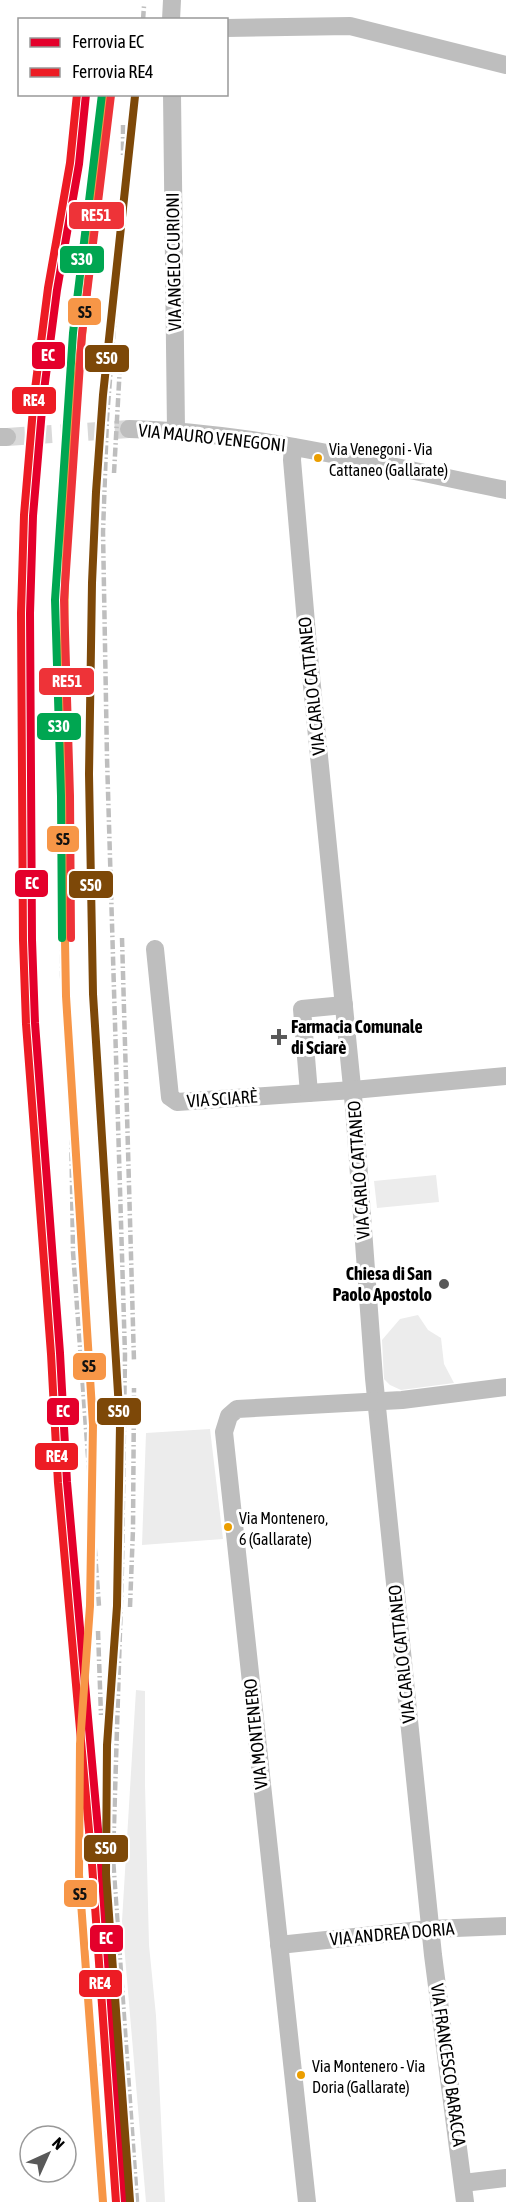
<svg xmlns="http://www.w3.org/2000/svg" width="506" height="2202" font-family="'Asap Condensed',sans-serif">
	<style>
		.green { fill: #ececec }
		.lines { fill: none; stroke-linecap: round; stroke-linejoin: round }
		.minor-tunnel { stroke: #d9d9d9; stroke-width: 18; stroke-dasharray: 18 9; stroke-linecap: butt }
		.minor { stroke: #bebebe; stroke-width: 18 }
		.rail { stroke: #bebebe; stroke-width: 4.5; stroke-dasharray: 9 3 1.5 3; stroke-linecap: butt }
		.rail-1-casing { stroke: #fff; stroke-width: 12 }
		.rail-2-casing { stroke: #fff; stroke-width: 12 }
		.rail-3-casing { stroke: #fff; stroke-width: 12 }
		.rail-4-casing { stroke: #fff; stroke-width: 12 }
		.rail-5-casing { stroke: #fff; stroke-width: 12 }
		.rail-6-casing { stroke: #fff; stroke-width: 12 }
		.rail-1 { stroke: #e4002b; stroke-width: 8 }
		.rail-2 { stroke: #ed1c24; stroke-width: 8 }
		.rail-3 { stroke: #f79647; stroke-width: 8 }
		.rail-4 { stroke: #7d4808; stroke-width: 8 }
		.rail-5 { stroke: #00a651; stroke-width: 8 }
		.rail-6 { stroke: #ee3338; stroke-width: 8 }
		.bus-dot { fill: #eb9e00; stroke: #fff; stroke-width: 2 }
		.poi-dot { fill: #595959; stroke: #fff; stroke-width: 2 }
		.labels { text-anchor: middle; stroke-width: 6; stroke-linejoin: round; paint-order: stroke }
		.bus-label { font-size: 16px; fill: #000; stroke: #fff; text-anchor: start }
		.street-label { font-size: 18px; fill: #000; stroke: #fff }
		.poi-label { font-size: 18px; font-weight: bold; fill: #000; stroke: #fff; text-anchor: start }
		.line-badge { stroke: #fff; stroke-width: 2 }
		.badge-label { font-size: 16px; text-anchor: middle; font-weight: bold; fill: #fff }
		.pale-badge-label { font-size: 16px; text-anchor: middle; font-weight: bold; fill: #111 }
	</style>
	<rect width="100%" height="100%" fill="#fff"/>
	<g class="green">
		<path d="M436 1175 439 1202 377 1208 374 1181Z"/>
		<path d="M418 1315 428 1330 441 1338 444 1364 454 1383 401 1390 390 1385 384 1379 382 1340 400 1319Z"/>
		<path d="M210 1429 223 1539 142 1545 146 1433Z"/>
		<path d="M136 1690 145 1691V1785L149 1945 156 2016 165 2202H146L122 1921Z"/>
	</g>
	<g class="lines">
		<path class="minor-tunnel" d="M7 437 129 429"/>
		<g class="minor">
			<path d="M171 20 172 0"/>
			<path d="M226 28 350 26 506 65"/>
			<path d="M172 94 176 430"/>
			<path d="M129 429C256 432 381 465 506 490"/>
			<path d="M0 437H7"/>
			<path d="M293 447 292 460 308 646 354 1107 374 1378 433 1955 465 2202"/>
			<path d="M155 949 170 1097 177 1102 353 1090 506 1076"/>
			<path d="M309 1093 302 1009 344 1005"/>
			<path d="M279 1945 430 1929 506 1926"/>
			<path d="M463 2183 506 2178"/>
			<path d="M307 2202 224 1432 229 1416 237 1409 402 1400 506 1387"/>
		</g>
		<g class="rail">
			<path d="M143 20 144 6"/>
			<path d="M123 125V155"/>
			<path d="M114 473 120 365"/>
			<path d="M62 938V975L71 1117 73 1252 99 1606"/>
			<path d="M122 938 134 1361"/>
			<path d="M130 1607 133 1529 134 1388"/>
			<path d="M98 1631 101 1715"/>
			<path d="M102 2066 108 1975"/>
			<path d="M107 2131 118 2202"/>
			<path d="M137 2202 113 1858 122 1566 125 1355 107 758 103 532 107 418 122 223 137 94"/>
		</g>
		<defs>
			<path id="rail-1" d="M86 94 79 164 57 290 43 398 33 516 30 613 32 940 35 1023 60 1353 67 1482 101 1863 125 2202"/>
			<path id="rail-2" d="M77 94 70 163 48 288 34 397 24 515 21 613 23 940 26 1024 51 1354 58 1483 92 1864 116 2202"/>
			<path id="rail-3" d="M103 2202 79 1875 80 1744 90 1606 93 1425 66 996 62 774 65 582 69 490 76 392 108 94"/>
			<path id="rail-4" d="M130 2201 106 1874 107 1745 117 1606 120 1425 93 994 89 774 92 583 96 492 103 395 135 96"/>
			<path id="rail-5" d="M62 938 61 796 55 600 73 333 102 94"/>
			<path id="rail-6" d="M71 938 70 796 64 600 82 334 111 95"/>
		</defs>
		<use href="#rail-1" class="rail-1-casing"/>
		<use href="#rail-2" class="rail-2-casing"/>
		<use href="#rail-3" class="rail-3-casing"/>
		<use href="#rail-4" class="rail-4-casing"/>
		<use href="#rail-5" class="rail-5-casing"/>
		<use href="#rail-6" class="rail-6-casing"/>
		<use href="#rail-1" class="rail-1"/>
		<use href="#rail-2" class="rail-2"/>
		<use href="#rail-3" class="rail-3"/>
		<use href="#rail-4" class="rail-4"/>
		<use href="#rail-5" class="rail-5"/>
		<use href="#rail-6" class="rail-6"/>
	</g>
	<g class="bus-dot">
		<circle cx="318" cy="458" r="5"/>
		<circle cx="228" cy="1527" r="5"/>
		<circle cx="301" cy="2075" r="5"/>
	</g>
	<g class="poi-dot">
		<path d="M276 1028h6v6h6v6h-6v6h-6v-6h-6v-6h6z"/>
		<circle cx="444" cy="1284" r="6"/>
	</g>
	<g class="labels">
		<g class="bus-label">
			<text x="329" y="455">Via Venegoni - Via<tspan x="329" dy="21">Cattaneo (Gallarate)</tspan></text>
			<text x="239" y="1524">Via Montenero,<tspan x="239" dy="21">6 (Gallarate)</tspan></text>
			<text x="312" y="2072">Via Montenero - Via<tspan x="312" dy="21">Doria (Gallarate)</tspan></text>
		</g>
		<g class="street-label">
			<text transform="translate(174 262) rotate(-91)" y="6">VIA ANGELO CURIONI</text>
			<text transform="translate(212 438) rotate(6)" y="6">VIA MAURO VENEGONI</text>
			<text transform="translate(312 686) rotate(-96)" y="6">VIA CARLO CATTANEO</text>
			<text transform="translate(222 1099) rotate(-4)" y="6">VIA SCIARÈ</text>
			<text transform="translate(359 1170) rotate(-94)" y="6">VIA CARLO CATTANEO</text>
			<text transform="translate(402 1654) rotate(-96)" y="6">VIA CARLO CATTANEO</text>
			<text transform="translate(256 1734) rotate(-96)" y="6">VIA MONTENERO</text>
			<text transform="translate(392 1934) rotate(-5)" y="6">VIA ANDREA DORIA</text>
			<text transform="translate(448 2065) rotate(82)" y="6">VIA FRANCESCO BARACCA</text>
		</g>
		<g class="poi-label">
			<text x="291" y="1033">Farmacia Comunale<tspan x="291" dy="21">di Sciarè</tspan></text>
			<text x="432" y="1280" text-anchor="end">Chiesa di San<tspan x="432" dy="21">Paolo Apostolo</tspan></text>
		</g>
	</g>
	<g class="line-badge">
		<rect x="68" y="201" width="57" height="29" rx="6" fill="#ee3338"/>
		<rect x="59" y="245" width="46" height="29" rx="6" fill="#00a651"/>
		<rect x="67" y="297" width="35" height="29" rx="6" fill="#f79647"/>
		<rect x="31" y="341" width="35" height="29" rx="6" fill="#e4002b"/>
		<rect x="84" y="344" width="46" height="29" rx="6" fill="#7d4808"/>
		<rect x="11" y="386" width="46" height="29" rx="6" fill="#ed1c24"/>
		<rect x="38" y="667" width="57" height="29" rx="6" fill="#ee3338"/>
		<rect x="36" y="712" width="46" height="29" rx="6" fill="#00a651"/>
		<rect x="46" y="825" width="34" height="28" rx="6" fill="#f79647"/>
		<rect x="14" y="869" width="35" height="29" rx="6" fill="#e4002b"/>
		<rect x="68" y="870" width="46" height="29" rx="6" fill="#7d4808"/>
		<rect x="72" y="1352" width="35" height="29" rx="6" fill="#f79647"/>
		<rect x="46" y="1397" width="34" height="29" rx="6" fill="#e4002b"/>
		<rect x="96" y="1397" width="46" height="29" rx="6" fill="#7d4808"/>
		<rect x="34" y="1442" width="45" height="29" rx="6" fill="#ed1c24"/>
		<rect x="83" y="1834" width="46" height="29" rx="6" fill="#7d4808"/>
		<rect x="63" y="1879" width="35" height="29" rx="6" fill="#f79647"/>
		<rect x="89" y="1924" width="35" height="29" rx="6" fill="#e4002b"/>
		<rect x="78" y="1969" width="45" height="29" rx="6" fill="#ed1c24"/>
	</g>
	<g class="badge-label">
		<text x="96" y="221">RE51</text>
		<text x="82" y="265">S30</text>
		<text x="48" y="361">EC</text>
		<text x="107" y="364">S50</text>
		<text x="34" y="406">RE4</text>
		<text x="67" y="687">RE51</text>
		<text x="59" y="732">S30</text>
		<text x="32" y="889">EC</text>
		<text x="91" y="891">S50</text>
		<text x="63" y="1417">EC</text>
		<text x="119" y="1417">S50</text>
		<text x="57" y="1462">RE4</text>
		<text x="106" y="1854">S50</text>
		<text x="106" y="1944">EC</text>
		<text x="100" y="1989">RE4</text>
	</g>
	<g class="pale-badge-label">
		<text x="85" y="318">S5</text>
		<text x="63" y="845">S5</text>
		<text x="89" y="1372">S5</text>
		<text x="80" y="1900">S5</text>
	</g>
	<rect x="18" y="18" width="210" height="78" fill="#ffffff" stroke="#999999" stroke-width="1.5"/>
	<rect x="30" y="38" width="30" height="9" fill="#e4002b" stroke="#999999" stroke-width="1.5"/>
	<text x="72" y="48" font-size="18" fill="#000000">Ferrovia EC</text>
	<rect x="30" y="68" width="30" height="9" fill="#ed1c24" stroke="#999999" stroke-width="1.5"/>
	<text x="72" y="78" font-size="18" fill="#000000">Ferrovia RE4</text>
	<g transform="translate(48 2154) rotate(45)"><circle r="28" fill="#ffffff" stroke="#999999" stroke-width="1.5"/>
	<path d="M0-4.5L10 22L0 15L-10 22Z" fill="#595959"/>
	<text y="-9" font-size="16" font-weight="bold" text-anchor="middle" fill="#000000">N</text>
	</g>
</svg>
